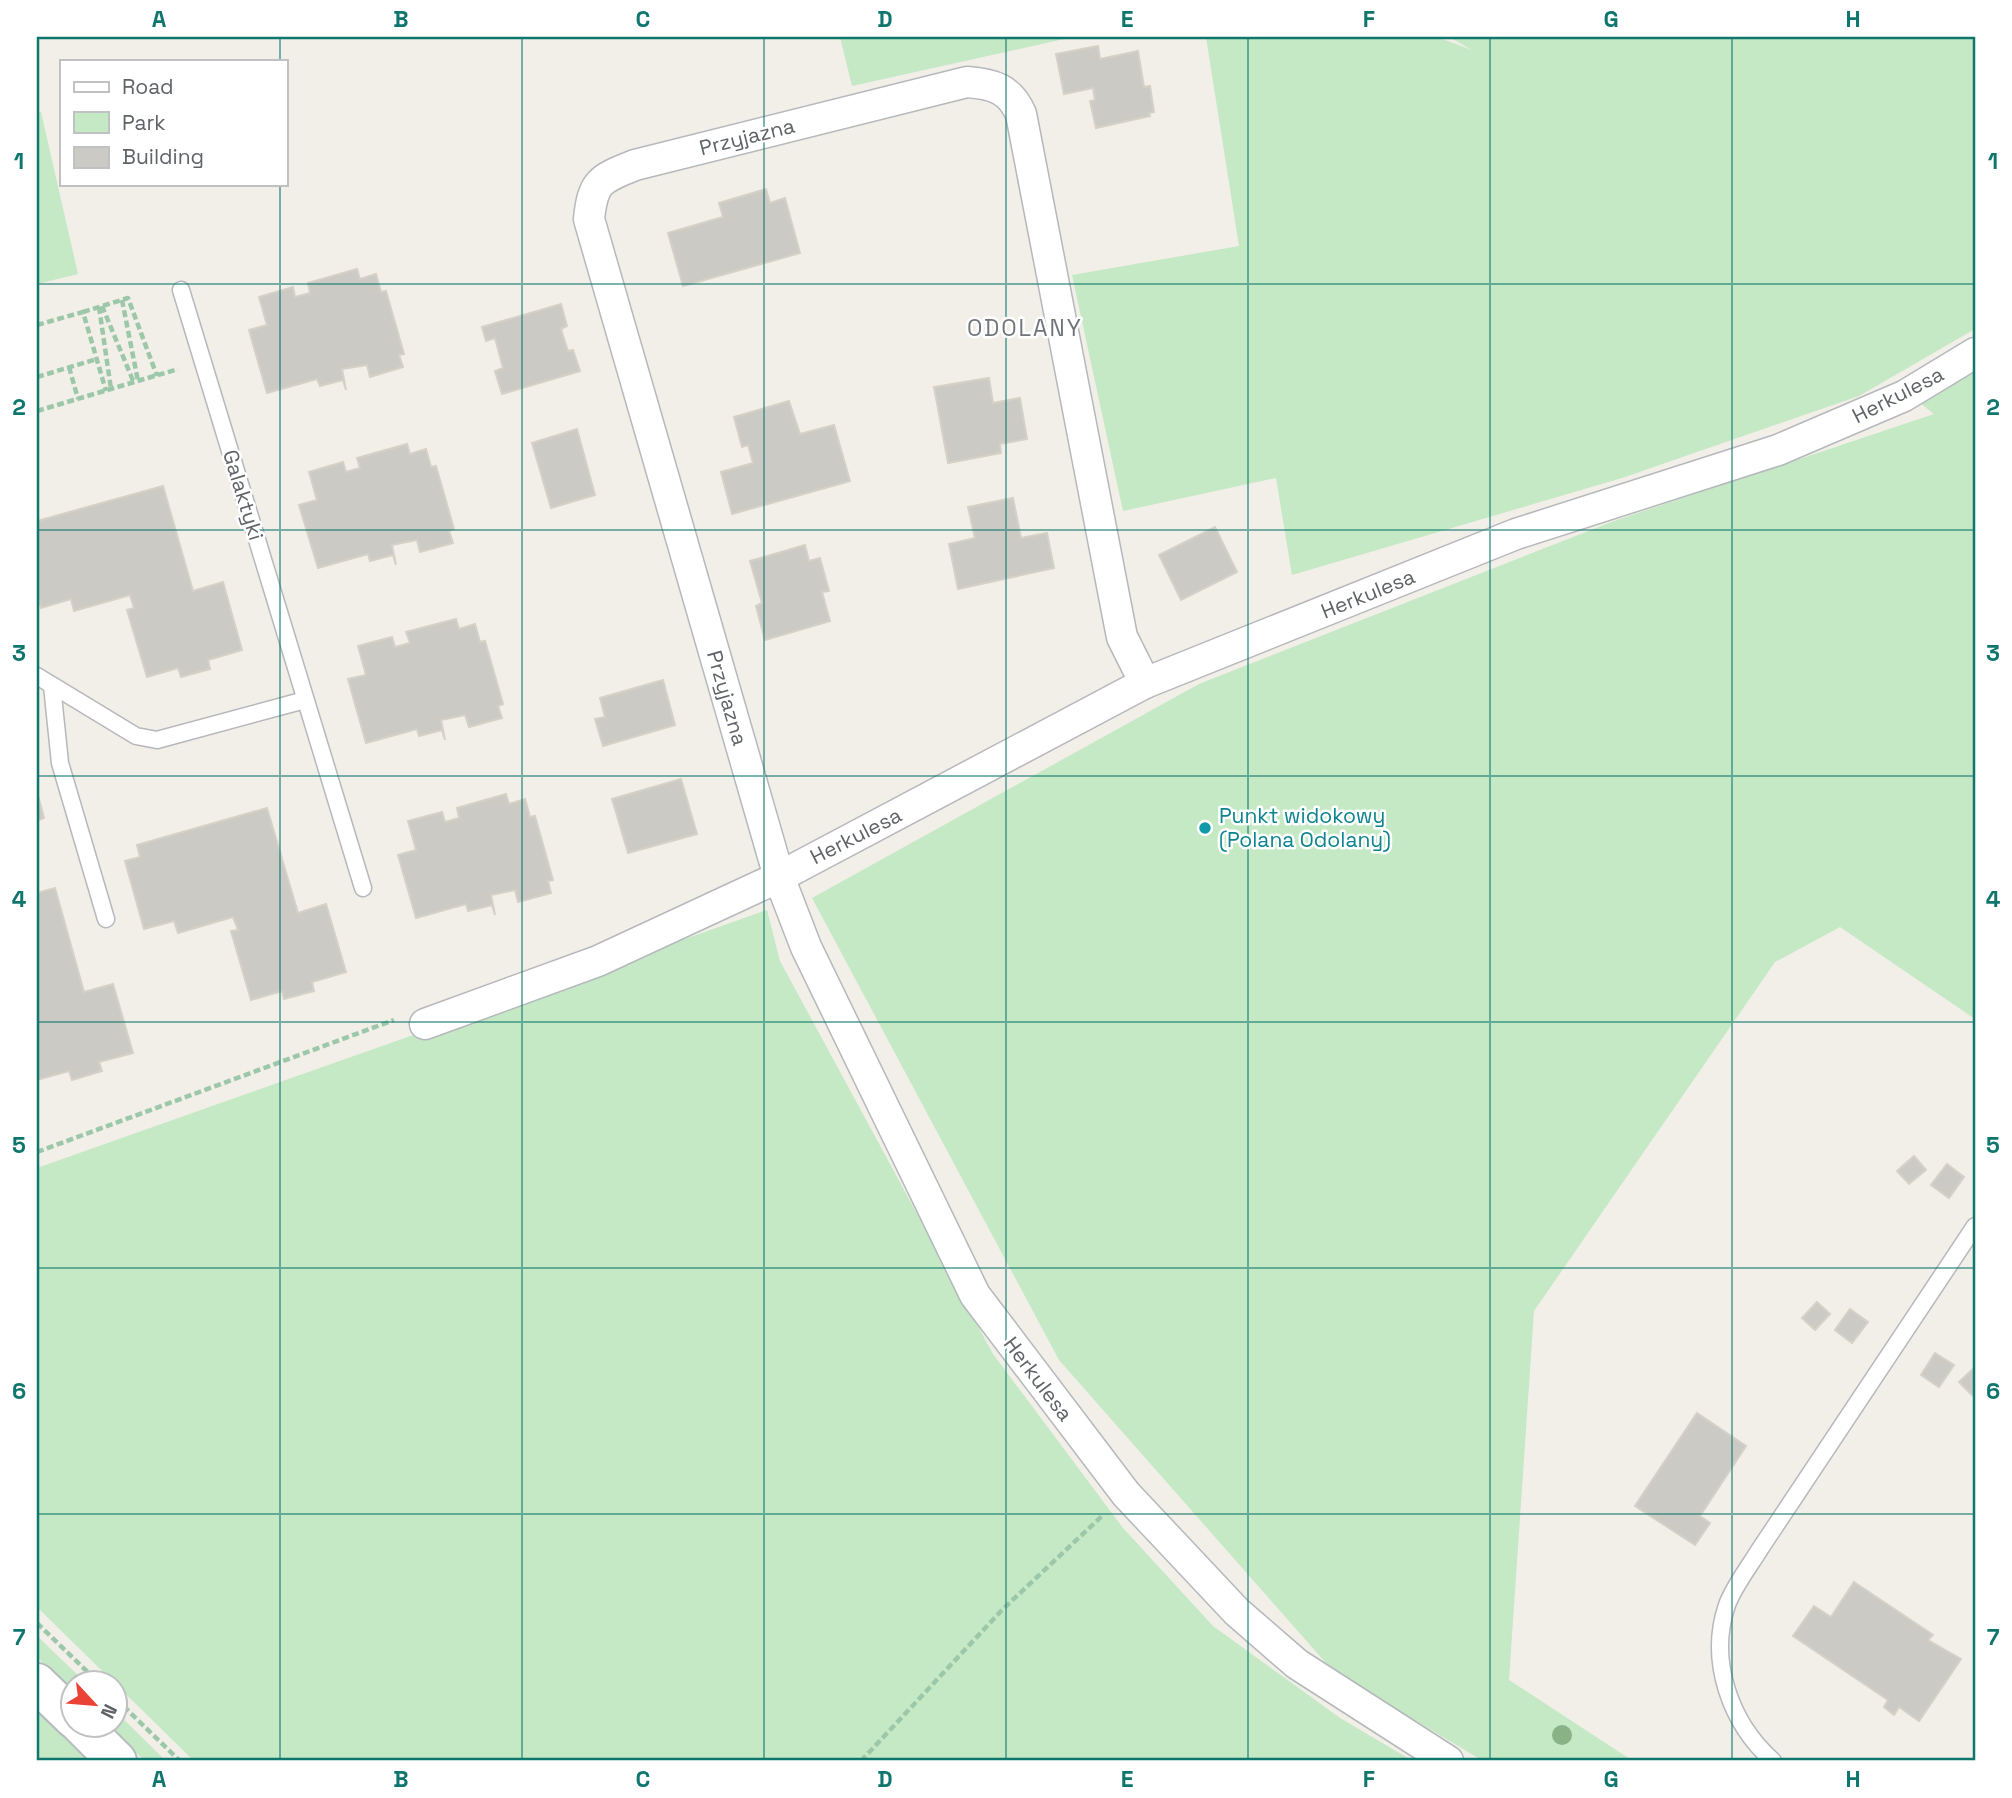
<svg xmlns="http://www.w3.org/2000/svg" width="2012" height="1798" font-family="'Space Grotesk',sans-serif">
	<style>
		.green { fill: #c5e8c5 }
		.building { fill: #cccac5; stroke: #d6d1c6; stroke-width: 2 }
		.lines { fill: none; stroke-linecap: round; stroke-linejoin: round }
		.lane-casing { stroke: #b5b8bc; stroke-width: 19 }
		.street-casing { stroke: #b5b8bc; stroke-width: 33 }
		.secondary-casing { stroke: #b6babf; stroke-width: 42 }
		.path { stroke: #9cc7a9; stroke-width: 4.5; stroke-dasharray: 7 3.5; stroke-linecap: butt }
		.lane { stroke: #fff; stroke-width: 16 }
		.street { stroke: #fff; stroke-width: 30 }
		.secondary { stroke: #fff; stroke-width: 38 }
		.tree { fill: #89b387 }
		.grid { fill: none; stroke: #0f766e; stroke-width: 2; stroke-opacity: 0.55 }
		.culture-dot { fill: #0f9aa8; stroke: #fff; stroke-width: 2.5 }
		.labels { text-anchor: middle; stroke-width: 5; stroke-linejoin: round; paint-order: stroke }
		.street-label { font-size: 21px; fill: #5f6368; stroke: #fff }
		.culture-label { font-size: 21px; fill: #0d838f; stroke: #fff; text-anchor: start }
		.neighbourhood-label { font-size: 23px; letter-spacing: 2px; fill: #70757a; stroke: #fff }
		.neatline { fill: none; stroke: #0f766e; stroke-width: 2.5 }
		.grid-label { font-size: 23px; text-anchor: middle; font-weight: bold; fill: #0f766e }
	</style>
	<rect width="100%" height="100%" fill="#f1efe8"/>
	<g class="green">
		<path d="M840 37H1073L852 86Z"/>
		<path d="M1206 37H1437L1472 50 1449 37H1975V329L1859 396 1622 478 1292 575 1276 478 1123 511 1072 275 1239 246Z"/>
		<path d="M41 112 78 274 37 284V113Z"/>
		<path d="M1975 371V1019L1840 927 1775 962 1534 1311 1509 1680 1633 1761H1483L1333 1671 1059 1360 812 898 1199 684 1614 521 1934 414 1920 403Z"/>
		<path d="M767 910 780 961 993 1354 1123 1528 1213 1626 1340 1718 1413 1761H194L37 1607V1168Z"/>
		<path d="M37 1636 85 1682H74L73 1692 37 1657Z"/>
		<path d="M37 1707 92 1761H37Z"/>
		<path d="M116 1712 166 1761H145L107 1725 116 1724Z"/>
	</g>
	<g class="building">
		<path d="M1098 46 1100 59 1138 51 1144 87 1150 86 1154 112 1149 113 1150 116 1096 128 1090 101 1095 100 1093 88 1064 94 1056 54Z"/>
		<path d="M766 189 770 203 785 198 800 253 683 286 668 233 723 217 719 203Z"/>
		<path d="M357 269 360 279 376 274 381 292 386 291 404 354 399 355 403 367 370 377 367 365 342 369 346 390 343 380 320 386 317 379 267 393 249 330 267 325 259 297 293 287 295 297 310 293 308 283Z"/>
		<path d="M561 304 567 326 561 329 568 351 573 350 580 371 502 394 495 371 503 368 495 338 486 341 482 327Z"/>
		<path d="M989 378 993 403 1020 398 1027 439 1000 444 1001 453 948 463 934 387Z"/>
		<path d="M789 401 800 434 834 425 850 481 732 514 721 472 753 463 748 445 742 447 734 417Z"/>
		<path d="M577 429 595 495 551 508 532 443Z"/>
		<path d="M407 444 410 454 426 449 431 467 436 466 454 529 449 531 453 543 420 552 417 540 392 545 396 565 393 555 370 561 368 554 318 568 299 505 317 500 309 472 343 462 346 472 360 468 357 458Z"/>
		<path d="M163 486 193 591 223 582 242 650 208 660 210 669 181 677 178 668 147 677 127 610 134 608 130 595 74 611 71 599 41 608 37 593V521Z"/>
		<path d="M1013 498 1021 538 1047 533 1054 568 958 589 949 544 975 538 968 507Z"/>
		<path d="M1215 527 1237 572 1181 600 1159 555Z"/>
		<path d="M805 545 809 561 820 558 829 591 822 592 830 621 765 640 756 606 762 603 750 561Z"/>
		<path d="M456 619 459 629 475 624 480 642 485 641 503 704 498 706 502 718 469 727 465 715 441 720 445 740 442 730 419 736 417 729 366 743 348 679 366 675 358 646 392 637 395 647 410 643 406 632Z"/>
		<path d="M663 680 675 725 603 746 595 719 605 717 600 698Z"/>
		<path d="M681 779 697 834 628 853 612 799Z"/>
		<path d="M37 792 44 818 37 821Z"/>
		<path d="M506 794 509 804 525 799 530 817 535 816 553 880 548 881 551 893 518 902 515 890 491 895 495 915 492 905 468 911 466 904 416 918 398 855 416 850 408 821 442 812 445 822 459 818 457 808Z"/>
		<path d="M267 808 298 913 326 904 346 972 312 982 314 991 284 999 282 991 251 1000 231 931 238 930 233 917 178 933 174 921 144 929 125 861 140 857 137 845Z"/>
		<path d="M55 888 84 992 113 984 133 1053 99 1062 102 1071 72 1080 69 1071 37 1080V893Z"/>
		<path d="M1914 1156 1926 1170 1909 1184 1897 1171Z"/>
		<path d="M1947 1164 1964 1177 1949 1198 1931 1185Z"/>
		<path d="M1817 1302 1830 1314 1815 1330 1802 1318Z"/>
		<path d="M1850 1309 1868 1322 1852 1343 1835 1330Z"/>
		<path d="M1935 1353 1954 1365 1939 1387 1921 1375Z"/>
		<path d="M1975 1367V1392L1972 1395 1959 1382Z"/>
		<path d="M1697 1413 1746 1446 1700 1516 1710 1523 1695 1545 1635 1506Z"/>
		<path d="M1854 1582 1933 1635 1928 1640 1961 1659 1919 1721 1899 1707 1894 1715 1884 1707 1888 1700 1793 1636 1814 1606 1831 1617Z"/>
	</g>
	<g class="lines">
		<defs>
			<g id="lane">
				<path d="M181 290 363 888"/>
				<path d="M37 676 136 736 157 740 305 700"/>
				<path d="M52 686 60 763 106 919"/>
				<path d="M1773 1761C1730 1723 1708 1660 1727 1605 1734 1586 1749 1567 1760 1549L1975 1226"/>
			</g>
			<g id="street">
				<path d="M1145 683 1122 637 1021 114C1010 89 994 84 967 82L635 165C600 179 593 181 589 219L779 877 806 947 975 1295 1126 1494 1237 1612 1297 1664 1448 1761"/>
				<path d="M425 1024 598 961 779 877 1145 683 1516 534 1778 450 1904 396 1975 353"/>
			</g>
			<g id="secondary">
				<path d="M37 1683 74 1719"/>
				<path d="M80 1724 117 1761"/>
			</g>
		</defs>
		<use href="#lane" class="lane-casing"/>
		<use href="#street" class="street-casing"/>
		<use href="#secondary" class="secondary-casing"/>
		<g class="path">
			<path d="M122 300 138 381"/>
			<path d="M102 306 134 383"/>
			<path d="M99 307 111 389"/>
			<path d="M83 312 128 298 157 376"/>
			<path d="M37 325 83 312 106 391"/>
			<path d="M69 367 78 399"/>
			<path d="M37 377 97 359"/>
			<path d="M37 411 178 369"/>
			<path d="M37 1152 394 1020"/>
			<path d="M37 1623 98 1682"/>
			<path d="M116 1699 180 1761"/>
			<path d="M861 1761 1002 1610 1102 1516"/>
		</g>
		<use href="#lane" class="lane"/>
		<use href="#street" class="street"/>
		<use href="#secondary" class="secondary"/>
	</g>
	<circle class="tree" cx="1562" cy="1735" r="10"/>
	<path class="grid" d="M280 37V61M522 37V1761M764 37V1761M1006 37V1761M1248 37V1761M1490 37V1761M1732 37V1761M280 184V1761M37 284H1975M37 530H1975M37 776H1975M37 1022H1975M37 1268H1975M37 1514H1975"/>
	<circle class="culture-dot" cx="1205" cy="828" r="7"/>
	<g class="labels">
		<g class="street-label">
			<text transform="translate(747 137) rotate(-14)" y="7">Przyjazna</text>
			<text transform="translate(1898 395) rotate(-27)" y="7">Herkulesa</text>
			<text transform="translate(243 495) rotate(73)" y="7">Galaktyki</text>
			<text transform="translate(1368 594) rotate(-22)" y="7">Herkulesa</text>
			<text transform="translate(727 698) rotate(74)" y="7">Przyjazna</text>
			<text transform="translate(856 836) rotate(-27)" y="7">Herkulesa</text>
			<text transform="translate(1038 1379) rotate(53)" y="7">Herkulesa</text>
		</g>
		<g class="culture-label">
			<text x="1219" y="823">Punkt widokowy<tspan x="1219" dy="24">(Polana Odolany)</tspan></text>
		</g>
		<g class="neighbourhood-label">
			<text x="1025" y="336">ODOLANY</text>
		</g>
	</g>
	<rect width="2012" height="1798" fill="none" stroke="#ffffff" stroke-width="77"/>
	<rect x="60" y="60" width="228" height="126" fill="#ffffff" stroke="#bfc1c3" stroke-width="2"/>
	<rect x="74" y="82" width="35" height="10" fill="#ffffff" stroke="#bfc1c3" stroke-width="2"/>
	<text x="122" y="94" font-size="21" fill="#5f6368">Road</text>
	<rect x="74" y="112" width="35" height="21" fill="#c5e8c5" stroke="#bfc1c3" stroke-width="2"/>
	<text x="122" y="130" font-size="21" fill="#5f6368">Park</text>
	<rect x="74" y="147" width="35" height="21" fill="#cccac5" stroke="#bfc1c3" stroke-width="2"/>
	<text x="122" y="164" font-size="21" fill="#5f6368">Building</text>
	<g transform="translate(94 1704) rotate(116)"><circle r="33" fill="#ffffff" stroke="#bfc1c3" stroke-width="2"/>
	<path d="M0-5L12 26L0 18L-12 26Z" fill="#ea4335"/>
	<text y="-10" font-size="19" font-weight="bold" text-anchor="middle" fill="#5f6368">N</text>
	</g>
	<rect x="38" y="38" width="1936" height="1721" class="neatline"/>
	<g class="grid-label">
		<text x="159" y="27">A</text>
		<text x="401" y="27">B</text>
		<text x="643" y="27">C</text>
		<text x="885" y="27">D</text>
		<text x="1127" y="27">E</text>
		<text x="1369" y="27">F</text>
		<text x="1611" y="27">G</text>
		<text x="1853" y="27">H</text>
		<text x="19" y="169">1</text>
		<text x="1993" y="169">1</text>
		<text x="19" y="415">2</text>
		<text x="1993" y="415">2</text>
		<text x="19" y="661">3</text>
		<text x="1993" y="661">3</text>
		<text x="19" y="907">4</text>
		<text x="1993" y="907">4</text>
		<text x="19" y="1153">5</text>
		<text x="1993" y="1153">5</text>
		<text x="19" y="1399">6</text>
		<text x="1993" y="1399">6</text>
		<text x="19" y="1645">7</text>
		<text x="1993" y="1645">7</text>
		<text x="159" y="1787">A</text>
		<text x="401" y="1787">B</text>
		<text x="643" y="1787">C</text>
		<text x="885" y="1787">D</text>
		<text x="1127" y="1787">E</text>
		<text x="1369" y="1787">F</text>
		<text x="1611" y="1787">G</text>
		<text x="1853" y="1787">H</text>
	</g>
</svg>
